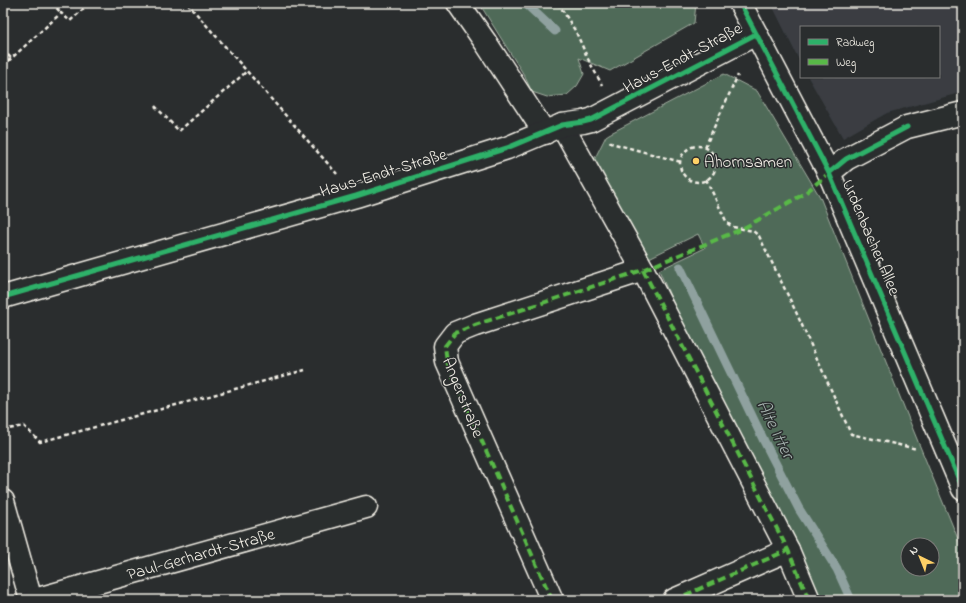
<svg xmlns="http://www.w3.org/2000/svg" width="966" height="603" font-family="'Indie Flower',sans-serif">
	<style>
		.built { fill: #3a3e43 }
		.green { fill: #4f6a59; stroke: #a2aea0; fill-rule: evenodd }
		.lines { fill: none; stroke-linecap: round; stroke-linejoin: round }
		.stream { stroke: #8fa19f; stroke-width: 9 }
		.minor-casing { stroke: #f4f1e8; stroke-width: 25 }
		.path { stroke: #f4f1e8; stroke-width: 2.5; stroke-dasharray: 4 3; stroke-linecap: butt }
		.minor { stroke: #2a2d2e; stroke-width: 22 }
		.quiet { stroke: #58b947; stroke-width: 4; stroke-dasharray: 8 4; stroke-linecap: butt }
		.cycleway-casing { stroke: #2a2d2e; stroke-width: 8 }
		.cycleway { stroke: #2db169; stroke-width: 5 }
		.poi-dot { fill: #ffd166; stroke: #2a2d2e; stroke-width: 1.5 }
		.labels { text-anchor: middle; stroke-width: 3; stroke-linejoin: round; paint-order: stroke }
		.street-label { font-size: 17px; fill: #f4f1e8; stroke: #2a2d2e }
		.poi-label { font-size: 17px; fill: #f4f1e8; stroke: #2a2d2e; text-anchor: start }
		.water-label { font-size: 18px; font-style: italic; fill: #a8b5b1; stroke: #2a2d2e }
	</style>
	<rect width="100%" height="100%" fill="#2a2d2e"/>
	<filter id="ink" filterUnits="userSpaceOnUse"><feTurbulence type="fractalNoise" baseFrequency=".025" numOctaves="2"/><feDisplacementMap in="SourceGraphic" scale="8" xChannelSelector="R" yChannelSelector="G"/><feConvolveMatrix kernelMatrix="1 2 1 2 8 2 1 2 1" color-interpolation-filters="sRGB"/></filter>
	<g filter="url(#ink)">
		<path class="built" d="M771 3H963V92L887 113 843 138 808 77H939V27H801V64Z"/>
		<g class="green">
			<path d="M479 3H696L694 23 610 71 579 58 584 74 577 86 567 95 547 97 532 92 524 75Z"/>
			<path d="M724 74 757 91 820 197 912 427 963 551V600H800L659 270 705 248 698 234 647 259 593 162 606 136 609 134ZM908 545H932V569H908Z"/>
		</g>
		<g class="lines">
			<g class="stream">
				<path d="M525 3 555 31"/>
				<path d="M680 267 764 441 799 509 837 569 851 600"/>
			</g>
			<defs>
				<g id="minor">
					<path d="M458 3 486 43 545 133"/>
					<path d="M740 3 829 173 963 489"/>
					<path d="M562 125 643 270 788 550 809 600"/>
					<path d="M829 173 846 159 907 127 963 113"/>
					<path d="M3 297 356 196 507 148 562 125 583 122 591 120 756 34"/>
					<path d="M3 501 31 600"/>
					<path id="s1" d="M34 600 366 507"/>
					<path d="M552 600 447 362 445 346 455 333 475 325 643 270"/>
					<path d="M674 600 788 550"/>
				</g>
			</defs>
			<use href="#minor" class="minor-casing"/>
			<g class="path">
				<path d="M52 3 61 13"/>
				<path d="M187 3 337 174"/>
				<path d="M558 3 576 32 588 59 602 85"/>
				<path d="M3 50 11 58"/>
				<path d="M3 66 61 13 70 21 90 3"/>
				<path d="M155 106 179 131 247 71"/>
				<path d="M610 141 611 143 681 162"/>
				<circle cx="698" cy="164" r="18"/>
				<path d="M705 147 738 75"/>
				<path d="M706 179 727 223 733 227 753 231 759 236 796 312 851 434 917 449"/>
				<path d="M3 430 24 426 40 442 305 370"/>
			</g>
			<use href="#minor" class="minor"/>
			<g class="quiet">
				<path d="M643 270 788 550 809 600"/>
				<path d="M552 600 447 362 445 346 455 333 475 325 643 270 742 229 804 194 829 173"/>
				<path d="M674 600 788 550"/>
			</g>
			<defs>
				<g id="cycleway">
					<path d="M740 3 829 173 963 489"/>
					<path d="M829 173 846 159 907 127"/>
					<path d="M3 297 356 196 507 148 562 125 583 122 591 120 756 34"/>
				</g>
			</defs>
			<use href="#cycleway" class="cycleway-casing"/>
			<use href="#cycleway" class="cycleway"/>
		</g>
	</g>
	<circle class="poi-dot" cx="696" cy="161" r="4"/>
	<g class="labels">
		<g class="street-label">
			<text transform="translate(682 57) rotate(-28)" y="6">Haus-Endt-Straße</text>
			<text transform="translate(383 172) rotate(-17)" y="6">Haus-Endt-Straße</text>
			<text transform="translate(872 237) rotate(67)" y="6">Urdenbacher Allee</text>
			<text transform="translate(464 397) rotate(68)" y="6">Angerstraße</text>
			<text dy="6" stroke="none"><textPath href="#s1" startOffset="173">Paul-Gerhardt-Straße</textPath></text>
		</g>
		<g class="poi-label">
			<text x="704" y="167">Ahornsamen</text>
		</g>
		<g class="water-label">
			<text transform="translate(776 429) rotate(64)" y="6">Alte Itter</text>
		</g>
	</g>
	<rect width="966" height="603" fill="none" stroke="#2a2d2e" stroke-width="16"/>
	<rect x="8" y="8" width="950" height="587" fill="none" stroke="#f4f1e8" stroke-width="1.5" filter="url(#ink)"/>
	<rect x="800" y="26" width="140" height="52" fill="#2a2d2e" stroke="#7b7b78"/>
	<rect x="808" y="39" width="20" height="6" fill="#2db169" stroke="#7b7b78"/>
	<text x="836" y="46" font-size="12" fill="#f4f1e8">Radweg</text>
	<rect x="808" y="59" width="20" height="6" fill="#58b947" stroke="#7b7b78"/>
	<text x="836" y="66" font-size="12" fill="#f4f1e8">Weg</text>
	<g transform="translate(920 557) rotate(317)"><circle r="19" fill="#2a2d2e" stroke="#7b7b78"/>
	<path d="M0-3L7 15L0 10L-7 15Z" fill="#ffd166"/>
	<text y="-6" font-size="11" font-weight="bold" text-anchor="middle" fill="#f4f1e8">N</text>
	</g>
</svg>
